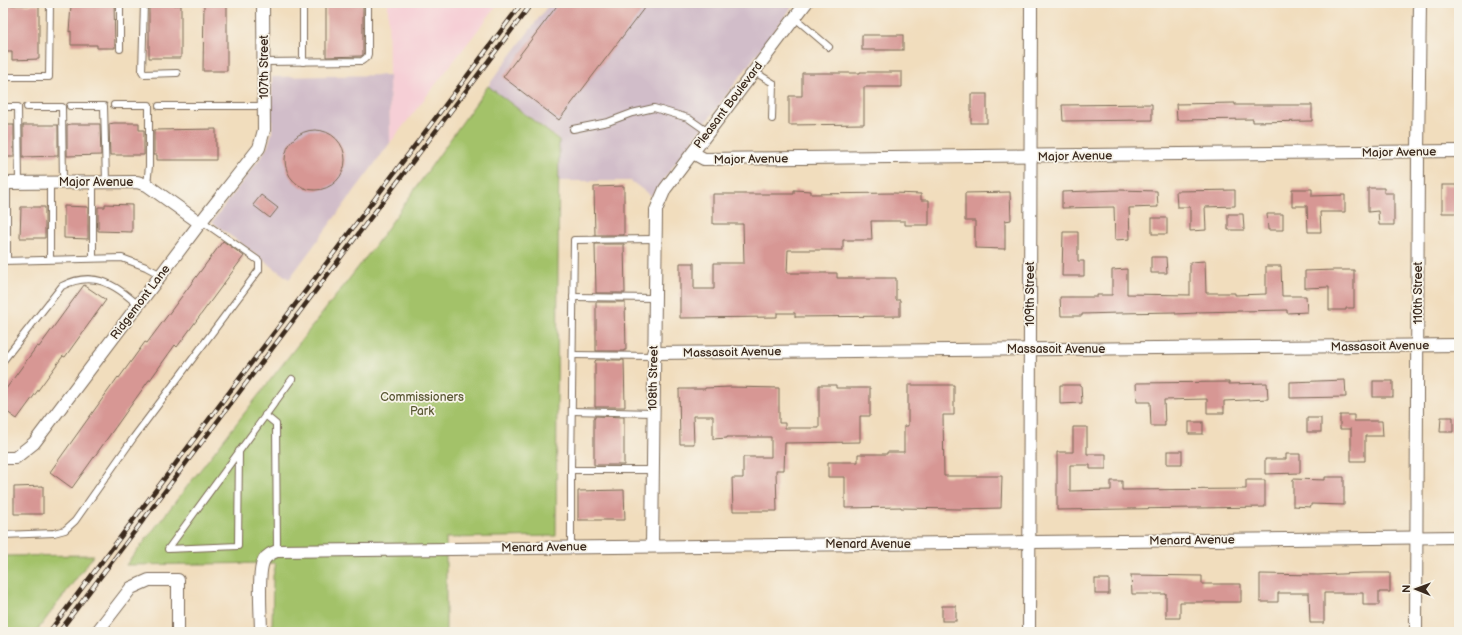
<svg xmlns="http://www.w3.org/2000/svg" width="1462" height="635" font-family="'Balsamiq Sans',sans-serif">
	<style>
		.built { fill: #f6cfd6 }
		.industrial { fill: #d1bdc9 }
		.green { fill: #a3c269; stroke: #6f7644 }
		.building { fill: #d79794 }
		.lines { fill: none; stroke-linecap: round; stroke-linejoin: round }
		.lane-casing { stroke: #7b6956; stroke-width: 8 }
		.street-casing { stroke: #7b6956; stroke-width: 14 }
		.lane { stroke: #fff; stroke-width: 6 }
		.street { stroke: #fff; stroke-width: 12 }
		.rail-casing { stroke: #3b2a1e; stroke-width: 4.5 }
		.rail { stroke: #f7f3e8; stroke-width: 3; stroke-dasharray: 9; stroke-linecap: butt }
		.labels { text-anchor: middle; stroke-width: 3.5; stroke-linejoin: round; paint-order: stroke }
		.street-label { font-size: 12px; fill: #3b2a1e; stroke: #f7f3e8 }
		.park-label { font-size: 12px; fill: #5a5834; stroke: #f7f3e8 }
	</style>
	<rect width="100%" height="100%" fill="#f7f3e8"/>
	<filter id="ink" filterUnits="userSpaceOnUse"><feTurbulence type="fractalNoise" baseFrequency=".025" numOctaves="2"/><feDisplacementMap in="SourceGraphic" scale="8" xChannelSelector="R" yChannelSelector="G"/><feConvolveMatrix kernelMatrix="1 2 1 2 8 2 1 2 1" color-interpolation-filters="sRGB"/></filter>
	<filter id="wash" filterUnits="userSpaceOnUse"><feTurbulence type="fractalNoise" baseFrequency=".012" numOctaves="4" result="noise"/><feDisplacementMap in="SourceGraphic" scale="16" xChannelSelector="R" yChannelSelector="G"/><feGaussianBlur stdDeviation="0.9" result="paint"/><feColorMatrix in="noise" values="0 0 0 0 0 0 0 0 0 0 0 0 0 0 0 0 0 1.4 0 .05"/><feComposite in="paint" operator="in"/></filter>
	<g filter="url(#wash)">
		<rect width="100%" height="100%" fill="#f1ddbd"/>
		<path class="built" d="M388 3H499L390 143Z"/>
		<g class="industrial">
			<path d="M550 3H795L651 196 631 181H559V139L488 86Z"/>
			<path d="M389 75 390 143 289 279 212 222 261 157 268 146 272 132V77Z"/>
		</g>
		<g class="green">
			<path d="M488 86 559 140 556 536 446 538V632H272L273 576 276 563 126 565 374 247Z"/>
			<path d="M94 555 36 632H3V556Z"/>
		</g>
		<g id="blocks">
			<g class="building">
				<path d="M97 3H114L115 48H97V45H71V31L69 32 71 5H97Z"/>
				<path d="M155 3H174V5H181V58H149V4H155Z"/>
				<path d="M204 3H227V71H203Z"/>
				<path d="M326 3H363V55L361 56 326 57Z"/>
				<path d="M559 3H648L559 120 503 77Z"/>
				<path d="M3 5H39V59L12 60V52H3Z"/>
				<rect x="862" y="35" width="41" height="15"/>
				<path d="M860 72H902V87H864V124L789 125V96H802V73H860Z"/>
				<rect x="971" y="94" width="16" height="29"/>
				<path d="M1235 103V105H1312V121L1253 122V119L1177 120 1176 104Z"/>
				<path d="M1152 104V120L1063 121 1062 105Z"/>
				<path d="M114 123H139V130H144V155H110L109 124Z"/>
				<path d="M71 124H100L101 155 67 156V125Z"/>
				<rect x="3" y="125" width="11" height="32"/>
				<path d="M23 125H58V156L23 157Z"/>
				<path d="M216 129V160H157V155H154V130Z"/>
				<circle cx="315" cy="160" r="30"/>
				<rect x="1442" y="185" width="16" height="28"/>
				<path d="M624 186V235H595L594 187Z"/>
				<path d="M1368 188H1384V193H1394V225H1379L1378 211 1368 212Z"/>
				<path d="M1292 189H1312V196L1345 195V212H1320L1321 232H1308L1307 206H1292Z"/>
				<path d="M794 190 811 191V194L894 193 921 194V200H929V225H905V221H871L872 240H843V250H788L787 273H837V278H896V300H900V316L795 317V313H777V317L680 318V263H694V289H714V263H744L743 224H713V194H794Z"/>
				<path d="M1119 190 1157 191 1158 207 1129 208 1130 239 1115 240 1114 207 1062 208V192Z"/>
				<path d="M1235 190V206L1205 207 1206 230 1190 231V207H1177L1176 191Z"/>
				<path d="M1010 192 1011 220 1005 221V249L975 248V221H965V193Z"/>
				<path d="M261 195 278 208 270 218 253 205Z"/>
				<path d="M105 204 132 205V232L98 231V207H105Z"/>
				<path d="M64 206 88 207V239L64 238Z"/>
				<path d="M21 207H45V238H20Z"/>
				<path d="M1228 214H1243L1244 230H1228Z"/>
				<path d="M1267 214H1283V230H1268Z"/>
				<rect x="1152" y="218" width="15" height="16"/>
				<path d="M1063 232H1078V261H1084V276H1062Z"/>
				<path d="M223 241 244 256 177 347 175 345 150 380H149L72 488 50 472 118 377 119 378 145 342 147 343Z"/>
				<path d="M595 244H624L625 293H596Z"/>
				<path d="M1151 257H1166L1167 273H1151Z"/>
				<path d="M1205 261 1206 293H1235V295L1266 294V266H1281L1282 296H1306L1307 312 1287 313V310L1196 312 1197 313 1175 314V312L1119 313 1082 314V316H1061L1060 297H1097V295H1112V270L1127 269V294L1190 295V262Z"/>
				<path d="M1334 270H1354V308H1346V310H1329V287L1305 288V271Z"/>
				<path d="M84 285 106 300 65 357 63 356 17 419 3 409V393L37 346 39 347Z"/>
				<path d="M596 302H625L626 350H624V351H596Z"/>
				<path d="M596 360H624L625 407H595V361Z"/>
				<path d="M1345 380 1346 397 1290 398V382Z"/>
				<rect x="1373" y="381" width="20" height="16"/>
				<path d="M1229 382V384L1267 383 1268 399 1224 401V413H1207V399L1164 400 1165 426H1151L1150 402H1137L1136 383Z"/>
				<path d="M819 385H836V388H870V416H860V442L785 443 784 470H776L777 511H733L732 478H743V457H771V437H727V438L713 439V416H693L694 444H680L679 389H705V388L731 387 779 388V423H785V428H819Z"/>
				<path d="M908 385H954V415H943L944 476H1002L1001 508 959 509 901 508V507L845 508V477H828V462H858V454H887V452H904V426H908Z"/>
				<path d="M1060 385H1081L1082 403 1060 404Z"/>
				<path d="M1340 415H1354V421H1382L1383 436H1365V461H1351V429H1340Z"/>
				<path d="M595 416 624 417V465H594V418H595Z"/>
				<path d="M1441 417H1453V432H1440Z"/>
				<rect x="1307" y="418" width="14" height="14"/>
				<rect x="1189" y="422" width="14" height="12"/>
				<path d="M1073 427H1087V454H1106V469H1090V465H1070V491L1111 490V481H1122V490L1246 489V480H1265V507L1057 510V452H1073Z"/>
				<rect x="1167" y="451" width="15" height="13"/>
				<path d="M1286 454H1300V473L1265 474V459H1286Z"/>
				<path d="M1325 477H1344V505L1311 504V507L1293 506V479L1325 480Z"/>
				<path d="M43 486V514H14V487Z"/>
				<path d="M624 490 625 520H578V491Z"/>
				<path d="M1363 573H1390V592H1379V605H1363V593H1324V623H1310L1309 593H1278V602H1260V574L1318 575Z"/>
				<path d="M1131 575 1202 576V584H1241V602H1180V618H1166V594H1132Z"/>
				<rect x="1095" y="579" width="14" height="15"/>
				<rect x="942" y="606" width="14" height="15"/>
			</g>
		</g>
	</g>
	<g filter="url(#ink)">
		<use href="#blocks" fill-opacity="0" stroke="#7b6956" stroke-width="1"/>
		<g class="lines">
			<defs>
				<g id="lane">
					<path d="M144 3 142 71 144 74 177 73"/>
					<path d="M303 3V62"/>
					<path d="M795 18 829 47"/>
					<path d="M120 49V3"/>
					<path d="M264 62 362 61 367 57 368 54V3"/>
					<path d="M753 71 773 83 772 119"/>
					<path d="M3 77H49L50 3"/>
					<path d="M114 105H149V166L147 185"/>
					<path d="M70 106H104L106 182"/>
					<path d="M159 106H264"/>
					<path d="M3 107H18L19 183"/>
					<path d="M27 107H62L63 183"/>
					<path d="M573 129 608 122 632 113 654 108 688 118 708 132"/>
					<path d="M93 182V258"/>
					<path d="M50 183V259"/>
					<path d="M7 260V183"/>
					<path d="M3 261 122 258 146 267 161 275"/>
					<path d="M573 297 654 298"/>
					<path d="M573 355 653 356"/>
					<path d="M3 361 62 286C93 270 115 284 138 305"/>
					<path d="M572 411 653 413"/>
					<path d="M265 415 276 424 277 551"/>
					<path d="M239 451 238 546 168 549 292 379"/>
					<path d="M652 470H571L574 240 655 239"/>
					<path d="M3 535 54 533 65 530 75 521 134 437 259 270V261L202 221"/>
					<path d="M571 547V470"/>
				</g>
				<g id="street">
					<path d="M693 153 704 159 1459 151"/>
					<path d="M3 183 137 182 147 185 200 223"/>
					<path d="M653 353 1459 345"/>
					<path d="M3 458H15L34 443 200 223 259 148 264 130 263 3"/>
					<path d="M652 546 656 210 665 189 806 3"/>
					<path d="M97 632 131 588 149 580H178V632"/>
					<path d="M261 632C261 616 257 572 264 560 267 555 272 553 277 551L1459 537"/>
					<path d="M1029 632 1031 3"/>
					<path d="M1416 632 1418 151 1420 3"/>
				</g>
			</defs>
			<use href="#lane" class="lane-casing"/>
			<use href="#street" class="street-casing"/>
			<use href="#lane" class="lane"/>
			<use href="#street" class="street"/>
			<defs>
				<g id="rail">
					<path d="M49 632 522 3"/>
					<path d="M59 632 532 3"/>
				</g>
			</defs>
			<use href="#rail" class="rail-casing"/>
			<use href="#rail" class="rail"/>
		</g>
	</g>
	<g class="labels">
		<g class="street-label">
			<text transform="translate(264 67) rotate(-90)" y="4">107th Street</text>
			<text transform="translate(728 105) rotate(-53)" y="4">Pleasant Boulevard</text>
			<text transform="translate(1399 152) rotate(-1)" y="4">Major Avenue</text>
			<text transform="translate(1075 156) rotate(-1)" y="4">Major Avenue</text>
			<text transform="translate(751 159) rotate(-1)" y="4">Major Avenue</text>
			<text x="96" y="186">Major Avenue</text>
			<text transform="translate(1418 293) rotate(-90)" y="4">110th Street</text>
			<text transform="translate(1030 294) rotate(-90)" y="4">109th Street</text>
			<text transform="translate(140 302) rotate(-53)" y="4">Ridgemont Lane</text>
			<text transform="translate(1380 346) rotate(-1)" y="4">Massasoit Avenue</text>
			<text x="1056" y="353">Massasoit Avenue</text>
			<text transform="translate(732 352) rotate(-1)" y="4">Massasoit Avenue</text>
			<text transform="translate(653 378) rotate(-89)" y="4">108th Street</text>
			<text transform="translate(1192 540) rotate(-1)" y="4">Menard Avenue</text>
			<text x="868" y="548">Menard Avenue</text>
			<text transform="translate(544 547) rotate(-1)" y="4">Menard Avenue</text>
		</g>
		<g class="park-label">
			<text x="422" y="401">Commissioners<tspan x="422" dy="14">Park</tspan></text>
		</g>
	</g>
	<rect width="1462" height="635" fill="none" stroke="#f7f3e8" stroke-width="16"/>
	<g transform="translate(1416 589) rotate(271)" stroke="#f7f3e8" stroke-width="3" paint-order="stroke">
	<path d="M0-3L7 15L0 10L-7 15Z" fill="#3b2a1e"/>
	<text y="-6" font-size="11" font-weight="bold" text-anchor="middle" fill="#3b2a1e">N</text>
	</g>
</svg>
